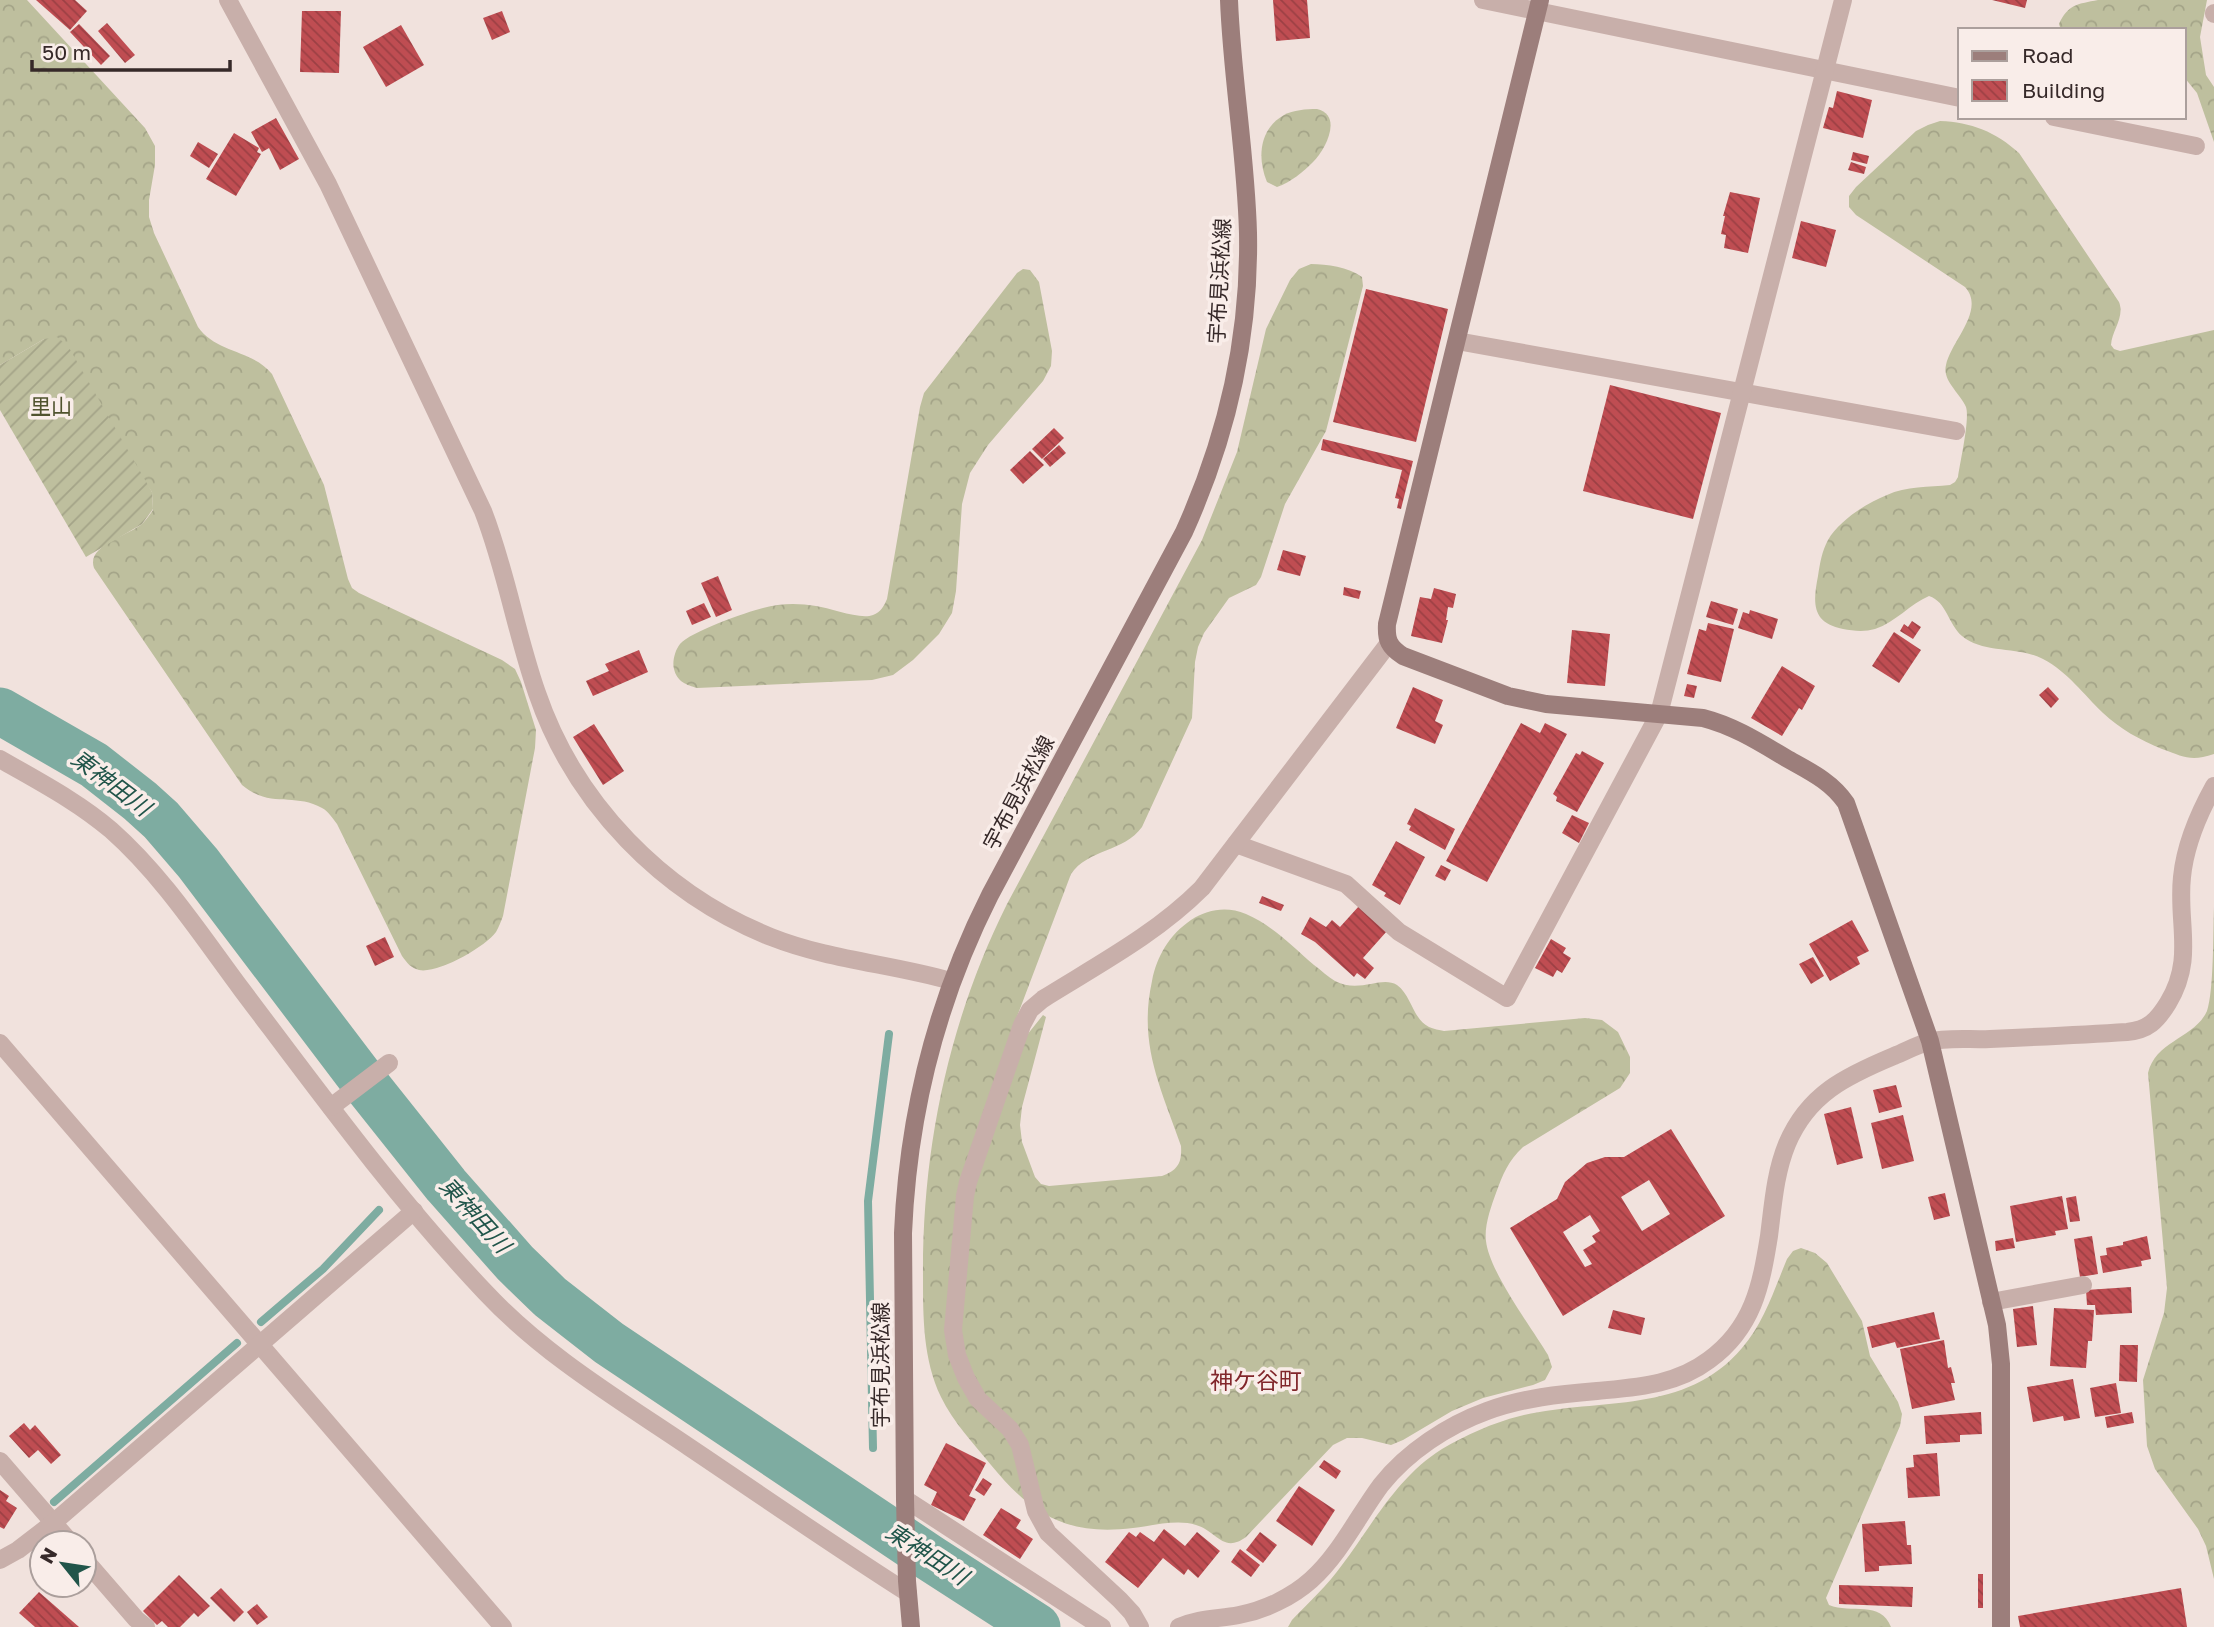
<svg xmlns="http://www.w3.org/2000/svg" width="2214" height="1627" font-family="'Golos Text','Noto Sans JP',sans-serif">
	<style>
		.forest { fill: url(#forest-crowns) }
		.garden { fill: url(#garden-furrows) }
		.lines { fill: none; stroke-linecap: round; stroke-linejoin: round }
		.stream { stroke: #7eaca1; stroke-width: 8 }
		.river { stroke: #7eaca1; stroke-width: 47 }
		.building { fill: url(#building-back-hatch); fill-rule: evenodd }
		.street { stroke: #c8afaa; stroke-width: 18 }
		.secondary { stroke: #9c7e7b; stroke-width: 18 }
		.labels { text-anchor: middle; stroke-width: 7; stroke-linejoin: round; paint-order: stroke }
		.street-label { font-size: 21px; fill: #362929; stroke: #f9ede9 }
		.park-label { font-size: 21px; fill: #50532e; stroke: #f9ede9 }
		.water-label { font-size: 23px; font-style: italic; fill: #21554a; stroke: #f9ede9 }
		.neighbourhood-label { font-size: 23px; fill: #81272b; stroke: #f9ede9 }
	</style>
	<defs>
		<pattern id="forest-crowns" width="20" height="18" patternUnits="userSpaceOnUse" patternTransform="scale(1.75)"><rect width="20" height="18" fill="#bebf9e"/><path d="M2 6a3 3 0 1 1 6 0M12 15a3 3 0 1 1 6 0" fill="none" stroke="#a4a488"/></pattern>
		<pattern id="garden-furrows" width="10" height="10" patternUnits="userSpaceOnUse" patternTransform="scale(1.75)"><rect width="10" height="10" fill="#bebf9e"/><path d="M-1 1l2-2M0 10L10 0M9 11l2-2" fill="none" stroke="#a4a488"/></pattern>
		<pattern id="building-back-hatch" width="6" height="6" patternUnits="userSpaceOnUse" patternTransform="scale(1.75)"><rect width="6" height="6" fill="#bf4d52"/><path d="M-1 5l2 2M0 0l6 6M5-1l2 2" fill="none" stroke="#9c4044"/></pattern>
	</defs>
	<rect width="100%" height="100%" fill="#f1e2dd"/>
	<g class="forest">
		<path d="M0 0H27L145 128 155 146V165L149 200V217L154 233 198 327C216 353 253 350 272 374L324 485 348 579 352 588 359 593 502 660 515 669 521 682 536 730 535 748 503 916C501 921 499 927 496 932 485 947 438 974 419 970 411 968 407 963 402 956L337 824C333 819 328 811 322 808 294 792 271 809 242 785L94 568C86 545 129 536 143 523 147 519 150 514 153 510L152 492 44 339 0 365Z"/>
		<path d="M2098 0H2207L2200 37 2206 75 2214 87V142L2197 93 2184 77V30H2061L2059 24C2068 4 2078 4 2098 0Z"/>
		<path d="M1317 109C1343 115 1326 149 1313 162 1303 172 1291 182 1277 187L1267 182C1257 158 1259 129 1284 115 1293 110 1306 109 1317 109Z"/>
		<path d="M1940 121C1971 122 1996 132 2019 153L2119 302C2125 317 2112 330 2111 345L2114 349 2120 351 2214 330V754C2191 762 2184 757 2162 749 2140 740 2120 729 2103 713 2084 695 2068 672 2043 659 2019 646 1983 654 1962 636 1948 624 1947 602 1929 596 1910 604 1896 622 1875 629 1865 632 1853 631 1843 629 1811 623 1813 602 1818 576 1820 563 1822 551 1828 540 1839 521 1866 503 1887 495 1906 486 1929 487 1950 485L1955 482 1958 477C1960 462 1970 419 1966 407 1960 393 1942 381 1946 365 1951 341 1986 310 1965 287L1856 215 1849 207V196L1856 187 1916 131 1928 125Z"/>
		<path d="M1311 264C1327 264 1348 267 1362 277L1363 286 1326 431 1285 504 1261 577 1256 585 1229 598 1204 633 1198 647 1195 662 1192 718 1142 827C1124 852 1088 849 1071 874L1015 1022 1027 1035 1043 1015 1046 1017 1022 1107 1020 1125 1022 1142 1035 1177 1041 1184 1049 1186 1162 1176C1178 1170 1182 1163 1181 1146 1161 1088 1138 1045 1152 981 1157 956 1169 935 1191 920 1208 909 1227 906 1246 914 1272 925 1293 947 1314 965 1321 970 1328 977 1335 981 1360 994 1381 975 1397 985 1412 996 1412 1018 1429 1027 1433 1029 1440 1030 1444 1031L1585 1018 1602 1020 1618 1032 1630 1057V1073L1620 1088 1523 1147C1508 1161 1503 1174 1496 1193 1491 1207 1484 1226 1486 1241 1489 1271 1531 1327 1548 1355L1552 1367 1545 1380 1533 1385 1483 1398 1452 1411 1403 1440 1391 1445 1362 1438H1347L1333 1445 1246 1537C1223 1554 1217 1531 1196 1525 1177 1519 1151 1526 1133 1528 1067 1536 1032 1515 991 1465 974 1444 953 1422 941 1397 923 1360 923 1317 923 1277 922 1148 949 1020 1007 904L1202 540 1237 452 1266 329 1290 280 1299 269Z"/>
		<path d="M1023 269 1030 270 1039 282 1052 351 1051 366 1043 381 988 445 970 473 962 504 956 591 952 613 939 634 913 660 893 675 872 680 697 688C687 685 677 682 674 669 672 662 675 650 680 644 690 632 746 612 763 608 780 603 799 603 816 606 831 608 860 620 873 615 881 612 884 606 887 599L920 407 924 393 1017 273Z"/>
		<path d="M2214 907V1579L2206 1546 2198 1529 2155 1469 2147 1446 2143 1380 2164 1313 2167 1288 2148 1073C2156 1040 2194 1039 2207 1011 2214 990 2213 932 2214 907Z"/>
		<path d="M1801 1248 1815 1253 1827 1263 1862 1321 1870 1356 1898 1402 1902 1414 1900 1426 1826 1598 1829 1605C1851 1614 1881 1600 1891 1627H1288L1292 1620C1309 1602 1328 1585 1342 1565 1373 1524 1397 1477 1442 1449 1466 1435 1492 1423 1520 1416 1597 1397 1685 1416 1742 1348 1764 1323 1774 1290 1787 1259L1793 1251Z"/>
	</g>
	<path class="garden" d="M57 337 68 346 152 492 153 509 142 524 86 557 0 410V365L44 339Z"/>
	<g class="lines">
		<g class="stream">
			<path d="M261 1322 323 1269 379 1210"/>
			<path d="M873 1448 868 1201 889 1034"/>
			<path d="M840 1498 849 1485"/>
			<path d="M54 1502 237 1343"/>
		</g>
		<path class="river" d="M0 711 94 765 140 801 161 820 198 863 364 1082 446 1185 515 1263 550 1297 609 1343 930 1558 1037 1627"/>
	</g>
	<g class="building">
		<path d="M36 0H75L87 11 70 30Z"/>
		<path d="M1273 0H1307L1310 38 1276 41Z"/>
		<path d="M1992 0H2027L2025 8Z"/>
		<path d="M302 11H341L339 73 300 72Z"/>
		<path d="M502 11 510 32 492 40 483 18Z"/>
		<path d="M107 23 135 55 125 63 98 31Z"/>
		<path d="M79 24 110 56 101 65 70 32Z"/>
		<path d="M401 25 424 65 386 87 363 47Z"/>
		<path d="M1837 91 1872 100 1863 138 1823 128 1829 107 1833 108Z"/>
		<path d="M276 118 299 159 280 170 269 148 262 152 251 132Z"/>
		<path d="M234 133 259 148 257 152 261 154 236 196 206 179Z"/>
		<path d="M198 142 218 154 209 168 190 156Z"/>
		<path d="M1853 152 1869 156 1867 164 1851 160Z"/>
		<path d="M1851 162 1866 167 1864 174 1848 170Z"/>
		<path d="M1730 192 1760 198 1748 253 1724 248 1726 235 1721 234 1725 216H1723Z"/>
		<path d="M1801 221 1836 230 1826 267 1792 258Z"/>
		<path d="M1366 289 1448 309 1416 442 1333 422Z"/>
		<path d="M1610 385 1721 413 1693 519 1583 491Z"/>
		<path d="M1054 428 1064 438 1042 459 1032 449Z"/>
		<path d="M1323 439 1413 461 1401 509 1397 508 1399 499 1395 498 1402 470 1321 450Z"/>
		<path d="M1059 445 1066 453 1050 467 1043 459Z"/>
		<path d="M1030 451 1044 465 1023 484 1010 470Z"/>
		<path d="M1283 550 1306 556 1300 576 1277 570Z"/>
		<path d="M718 576 732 610 716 617 701 583Z"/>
		<path d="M1344 587 1361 591 1359 599 1343 595Z"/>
		<path d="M1434 588 1456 594 1453 608 1448 607 1446 620H1448L1442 643 1411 636 1420 597 1431 599Z"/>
		<path d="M1711 601 1738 609 1733 625 1706 617Z"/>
		<path d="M704 603 711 617 692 625 686 611Z"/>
		<path d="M1750 610 1778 619 1772 639 1738 628 1743 612 1749 614Z"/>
		<path d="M1912 621 1921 627 1913 639 1900 631 1904 624 1908 627Z"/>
		<path d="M1708 623 1734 629 1721 682 1687 674 1699 629 1706 631Z"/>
		<path d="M1572 630 1610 634 1605 686 1567 683Z"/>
		<path d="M1894 632 1921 650 1899 683 1872 666Z"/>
		<path d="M639 650 648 672 593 696 586 681 609 671 605 664Z"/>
		<path d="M1782 666 1815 686 1802 710 1799 708 1782 736 1751 718Z"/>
		<path d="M1687 684 1697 686 1694 698 1684 696Z"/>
		<path d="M1413 687 1443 700 1435 721 1443 725 1435 744 1396 728Z"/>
		<path d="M2048 687 2059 699 2051 708 2039 695Z"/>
		<path d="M1521 723 1540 733 1545 723 1567 734 1487 882 1446 861Z"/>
		<path d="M594 724 624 771 603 785 573 737Z"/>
		<path d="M1582 751 1604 763 1577 812 1556 801 1557 797 1553 794 1576 753 1580 755Z"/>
		<path d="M1415 808 1455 829 1445 850 1409 830 1411 826 1407 824Z"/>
		<path d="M1572 815 1589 823 1579 843 1562 833Z"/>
		<path d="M1396 841 1425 857 1400 905 1384 896 1386 893 1372 885Z"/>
		<path d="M1441 865 1451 870 1445 881 1435 876Z"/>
		<path d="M1262 896 1284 905 1281 911 1259 903Z"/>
		<path d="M1359 906 1387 931 1363 958 1374 968 1365 979 1357 973 1354 977 1315 942 1301 934 1310 917 1326 927 1332 920 1340 927Z"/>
		<path d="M1852 920 1869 951 1857 957 1860 964 1830 981 1809 944Z"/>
		<path d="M385 937 394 957 375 966 366 946Z"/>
		<path d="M1551 939 1566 948 1563 953 1571 958 1562 973 1557 970 1553 977 1535 968Z"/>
		<path d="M1813 957 1824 976 1811 984 1799 964Z"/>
		<path d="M1896 1085 1902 1107 1879 1113 1873 1090Z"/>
		<path d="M1851 1107 1863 1158 1837 1165 1824 1114Z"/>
		<path d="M1903 1115 1914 1161 1882 1169 1871 1123Z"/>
		<path d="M1671 1129 1725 1216 1563 1316 1510 1228 1557 1199 1565 1182 1587 1163 1605 1157H1624ZM1649 1180 1670 1214 1642 1231 1621 1197ZM1590 1215 1600 1231 1592 1236 1596 1242 1583 1250 1592 1264 1585 1267 1563 1232Z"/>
		<path d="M1945 1193 1950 1216 1934 1220 1928 1197Z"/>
		<path d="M2062 1196 2068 1229 2055 1231 2056 1235 2016 1242 2010 1206Z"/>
		<path d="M2076 1196 2080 1221 2070 1222 2066 1198Z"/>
		<path d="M2092 1236 2098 1274 2080 1277 2074 1239Z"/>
		<path d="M2147 1236 2151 1259 2141 1261 2142 1266 2103 1273 2100 1256 2107 1255 2106 1248 2123 1245V1242Z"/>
		<path d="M2013 1238 2015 1248 1996 1251 1995 1241Z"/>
		<path d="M2131 1287 2132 1313 2096 1315 2095 1305H2087L2086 1290Z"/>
		<path d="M2033 1306 2037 1345 2017 1347 2013 1309Z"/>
		<path d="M2054 1308 2094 1310 2092 1341H2088L2086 1368 2050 1366Z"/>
		<path d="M1613 1310 1645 1318 1641 1335 1608 1328Z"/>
		<path d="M1934 1312 1940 1339 1897 1348 1895 1342 1872 1348 1867 1327Z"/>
		<path d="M1944 1340 1948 1368 1951 1367 1955 1383H1951L1955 1400 1912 1409 1900 1349Z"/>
		<path d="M2120 1345H2138L2137 1382 2119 1381Z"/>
		<path d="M2073 1379 2080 1418 2064 1421 2063 1416 2033 1422 2027 1387Z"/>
		<path d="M2116 1383 2121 1413 2095 1417 2090 1388Z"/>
		<path d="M1981 1412 1982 1434 1960 1435V1442L1926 1444 1924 1416Z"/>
		<path d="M2132 1412 2134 1423 2107 1428 2105 1417Z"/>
		<path d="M24 1423 30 1430 35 1425 61 1455 51 1464 38 1450 29 1458 9 1436Z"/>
		<path d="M946 1443 986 1463 969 1496 976 1499 964 1521 931 1505 937 1492 924 1485Z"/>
		<path d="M1937 1453 1940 1496 1908 1498 1906 1468 1914 1467 1913 1455Z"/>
		<path d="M1324 1460 1341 1471 1336 1479 1319 1467Z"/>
		<path d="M983 1478 992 1484 984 1496 975 1490Z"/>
		<path d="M1299 1486 1335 1510 1312 1546 1276 1521Z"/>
		<path d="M0 1490 9 1496 6 1501 17 1508 4 1529 0 1527Z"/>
		<path d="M1001 1508 1021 1520 1016 1528 1033 1539 1020 1559 983 1535Z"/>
		<path d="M1905 1521 1907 1545H1911L1912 1564 1879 1566V1571L1865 1572 1862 1524Z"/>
		<path d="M1164 1529 1185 1546 1197 1532 1220 1551 1198 1578 1188 1569 1184 1575 1163 1558 1138 1588 1105 1562 1129 1532 1136 1537 1140 1532 1154 1542Z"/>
		<path d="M1260 1532 1277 1545 1263 1563 1246 1550Z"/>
		<path d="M1240 1549 1260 1565 1251 1577 1231 1562Z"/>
		<rect x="1978" y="1574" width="5" height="34"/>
		<path d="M179 1575 210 1606 198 1617 194 1613 180 1627H168L162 1621 157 1625 143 1611Z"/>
		<path d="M1839 1585 1913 1587 1912 1607 1839 1604Z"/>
		<path d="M221 1588 244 1612 234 1622 210 1598Z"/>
		<path d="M2181 1588 2187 1627H2020L2018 1616Z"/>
		<path d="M39 1592 79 1627H35L19 1613Z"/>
		<path d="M257 1604 268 1617 257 1625 247 1612Z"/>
	</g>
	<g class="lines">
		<g class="street">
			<path d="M228 0 328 184 483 511C506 570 516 633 537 693 575 804 663 894 771 937 829 960 892 964 951 981"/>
			<path d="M1483 0 1960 98"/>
			<path d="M2214 14V13"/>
			<path d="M2054 117 2196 146"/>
			<path d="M1457 341 1956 431"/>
			<path d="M0 759C38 781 77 801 111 830 162 875 201 935 242 990 319 1092 396 1198 485 1292 544 1355 618 1399 689 1447 762 1496 834 1546 908 1593"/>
			<path d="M1236 844 1346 884 1399 932 1507 998 1659 714 1843 0"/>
			<path d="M0 1043 503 1627"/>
			<path d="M331 1107 389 1063"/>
			<path d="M1991 1302 2083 1285"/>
			<path d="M0 1461 71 1543"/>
			<path d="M905 1499 1102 1627"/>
			<path d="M84 1559 136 1619 146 1627"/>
			<path d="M0 1560 18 1550 53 1523 414 1211"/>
			<path d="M1140 1627 1132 1613 1120 1600 1048 1533 1036 1511 1020 1445 1010 1429 978 1399 966 1378 957 1355 953 1330 965 1196 968 1182 1022 1025 1030 1010 1043 999C1099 964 1156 934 1202 888L1389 643"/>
			<path d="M1179 1627C1199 1618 1218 1619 1239 1615 1265 1610 1292 1597 1311 1580 1340 1554 1358 1516 1381 1485 1407 1452 1448 1425 1487 1411 1522 1398 1560 1394 1597 1391 1637 1387 1676 1385 1709 1360 1753 1328 1761 1286 1769 1236 1773 1205 1775 1173 1787 1144 1808 1094 1846 1076 1894 1056 1905 1052 1916 1045 1928 1042 1947 1037 1971 1040 1990 1039 2036 1037 2081 1035 2127 1032 2148 1030 2157 1021 2168 1003 2195 959 2177 923 2182 877 2185 846 2199 813 2214 786"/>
		</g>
		<g class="secondary">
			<path d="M1540 0 1387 624C1386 640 1389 647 1403 656L1508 696 1546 704 1703 718C1734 726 1759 742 1786 758 1809 771 1831 781 1846 803L1930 1041 1997 1325 2001 1364V1627"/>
			<path d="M911 1627 907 1581 905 1499 903 1233C908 1115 937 1000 990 895L1184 532C1227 437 1250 337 1248 233 1246 155 1232 78 1229 0"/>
		</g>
	</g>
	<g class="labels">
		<g class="street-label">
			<text transform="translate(1220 281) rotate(-87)" y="7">宇布見浜松線</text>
			<text transform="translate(1019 793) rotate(-62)" y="7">宇布見浜松線</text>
			<text transform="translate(881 1365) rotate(-90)" y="7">宇布見浜松線</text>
		</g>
		<g class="park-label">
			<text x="51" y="414">里山</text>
		</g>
		<g class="water-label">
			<text transform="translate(111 783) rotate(37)" y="8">東神田川</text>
			<text transform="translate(475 1215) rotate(48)" y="8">東神田川</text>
			<text transform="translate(927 1554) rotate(33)" y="8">東神田川</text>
		</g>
		<g class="neighbourhood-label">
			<text x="1256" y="1389">神ケ谷町</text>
		</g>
	</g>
	<rect x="1958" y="28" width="228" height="91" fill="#f9ede9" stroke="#ab9f9c" stroke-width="2"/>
	<rect x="1972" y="51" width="35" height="10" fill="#9c7e7b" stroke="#ab9f9c" stroke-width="2"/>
	<text x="2022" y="63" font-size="21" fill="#362929">Road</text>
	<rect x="1972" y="80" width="35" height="21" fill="url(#building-back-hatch)" stroke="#ab9f9c" stroke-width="2"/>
	<text x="2022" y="98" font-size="21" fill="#362929">Building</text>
	<g transform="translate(63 1564) rotate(300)"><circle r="33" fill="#f9ede9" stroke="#ab9f9c" stroke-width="2"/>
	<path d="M0-5L12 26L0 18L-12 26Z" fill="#21554a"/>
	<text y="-10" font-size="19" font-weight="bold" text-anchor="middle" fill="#362929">N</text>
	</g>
	<path d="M32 60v10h198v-10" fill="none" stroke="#362929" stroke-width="3.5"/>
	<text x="42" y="60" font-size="21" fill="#362929" stroke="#f9ede9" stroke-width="5" paint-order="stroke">50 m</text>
</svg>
